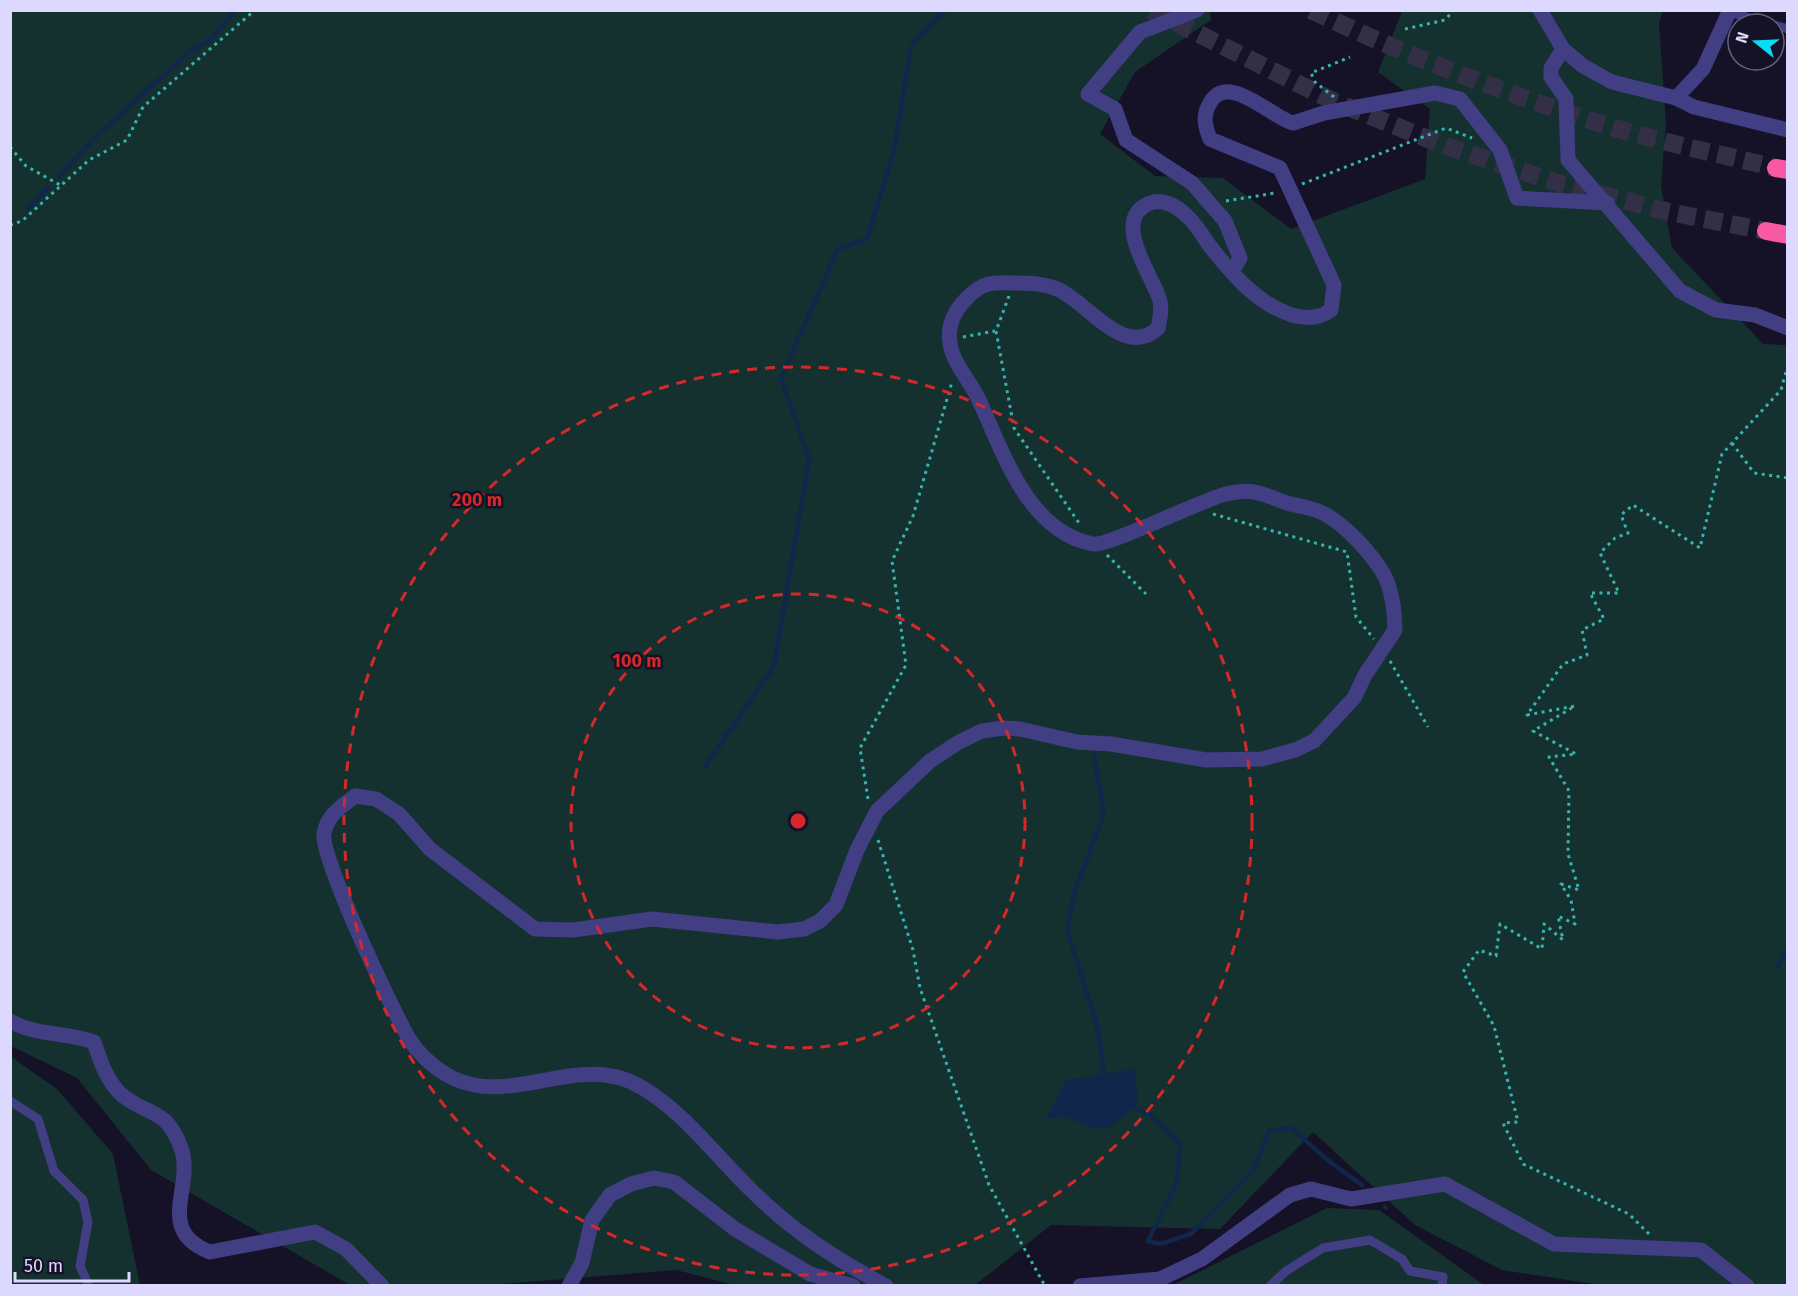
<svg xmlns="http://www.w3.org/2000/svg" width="1798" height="1296" font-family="'Fira Sans',sans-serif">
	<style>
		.green { fill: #143130 }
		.water { fill: #10264b }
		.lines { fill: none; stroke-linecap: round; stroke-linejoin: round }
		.stream { stroke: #10264b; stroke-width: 4.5 }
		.motorway-tunnel { stroke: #332f47; stroke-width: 18; stroke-dasharray: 18 9; stroke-linecap: butt }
		.path { stroke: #35b5af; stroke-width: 3; stroke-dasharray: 3 4.5; stroke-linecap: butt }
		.service { stroke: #413e84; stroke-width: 9 }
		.minor { stroke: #413e84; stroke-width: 15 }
		.motorway { stroke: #f958a3; stroke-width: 18 }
		.ring { fill: none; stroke: #d62828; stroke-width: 3; stroke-dasharray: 10 8 }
		.centre { fill: #d62828; stroke: #151127; stroke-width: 3 }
		.ring-label { font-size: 18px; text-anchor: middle; font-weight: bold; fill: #d62828; stroke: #151127; stroke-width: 5; stroke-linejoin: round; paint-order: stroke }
	</style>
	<rect width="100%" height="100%" fill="#151127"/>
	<g class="green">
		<path d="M10 11H1210L1211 20 1135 72 1100 134 1155 176 1223 178 1291 229 1425 179 1430 109 1378 72 1402 11H1663L1659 23 1666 124 1661 186 1672 248 1763 344 1787 345V1285H1600L1502 1270 1415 1225 1313 1132 1220 1229 1051 1225 974 1286H738L676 1270 488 1285H350L151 1170 77 1078 11 1046Z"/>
		<path d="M10 1056 57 1089 113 1154 140 1285H11Z"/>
		<path d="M1327 1208 1379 1210 1484 1285 1171 1286Z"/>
	</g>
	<path class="water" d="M1135 1069 1138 1102 1134 1108 1108 1128 1096 1129 1062 1116 1046 1119 1066 1080Z"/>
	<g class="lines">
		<g class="stream">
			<path d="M59 176 99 134 189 52 211 39 236 10"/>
			<path d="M29 208 48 188"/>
			<path d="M1094 755 1104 814 1074 893 1067 930 1097 1025 1104 1074 1106 1077"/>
			<path d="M704 768 774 666 809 459 781 378 838 249 867 239 894 151 911 46 945 10"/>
			<path d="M1778 966 1788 947"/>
			<path d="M1132 1106 1150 1115 1180 1145 1177 1182 1148 1241 1160 1244 1191 1234 1254 1169 1269 1131 1291 1128 1330 1162 1362 1185"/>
			<path d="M1385 1207 1386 1208"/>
		</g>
		<g class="motorway-tunnel">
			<path d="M1151 10 1335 102 1446 146 1561 184 1669 212 1766 231"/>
			<path d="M1311 10C1407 56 1507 94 1608 126 1663 143 1721 154 1776 168"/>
		</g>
		<g class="path">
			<path d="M1405 29 1445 20 1454 10"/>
			<path d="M1334 97 1315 82 1311 73 1350 57"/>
			<path d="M10 147 26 166 60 185"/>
			<path d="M1302 184 1446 128 1472 138"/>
			<path d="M1226 201 1275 193"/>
			<path d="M10 225 22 221 89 160 127 140 143 107 255 10"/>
			<path d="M1009 296 996 331 1014 428 1079 523"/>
			<path d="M963 337 995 331"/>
			<path d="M1732 443 1754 473 1788 478"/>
			<path d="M1213 514 1347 552 1356 617 1374 639"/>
			<path d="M1107 555 1146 594"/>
			<path d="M1390 661 1428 727"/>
			<path d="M868 799 860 748 906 665 892 561 913 516 952 382"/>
			<path d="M878 840 913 950 920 988 989 1185 1045 1286"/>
			<path d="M1649 1234 1629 1214 1523 1164 1503 1123 1518 1122 1494 1026 1463 972 1479 950 1496 956 1500 924 1542 949 1544 924 1563 940 1558 916 1575 924 1571 900 1561 884 1579 890 1568 854 1569 791 1549 757 1576 754 1533 731 1575 706 1527 715 1563 664 1587 655 1582 630 1604 619 1590 593H1619L1600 553 1615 538 1628 533 1621 515 1633 505 1700 548 1722 454 1781 390 1788 365"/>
		</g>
		<g class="service">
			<path d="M1729 12 1770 24"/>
			<path d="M1774 25 1788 29"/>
			<path d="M10 1101 38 1119 54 1171 83 1200 88 1222 80 1266 89 1286"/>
			<path d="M1270 1286 1286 1271 1323 1248 1370 1240 1402 1259 1410 1271 1443 1277 1442 1286"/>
		</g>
		<g class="minor">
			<path d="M1197 10 1140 32 1088 94 1115 109 1126 140 1192 183 1225 221 1240 258 1232 272"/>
			<path d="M1540 10 1563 49 1583 66 1612 82 1676 98 1694 107 1788 130"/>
			<path d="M1563 49 1551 68V77L1566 99 1568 160 1680 291 1716 310 1755 315 1788 328"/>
			<path d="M1676 98 1703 69 1730 10"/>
			<path d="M10 1021C36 1036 67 1032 94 1042 100 1060 107 1082 122 1095 149 1117 166 1107 181 1148 195 1187 154 1230 210 1252L315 1232 346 1249 382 1286"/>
			<path d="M569 1286 582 1263 592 1220 610 1195 631 1184 654 1178 674 1182 735 1229 810 1274 853 1286"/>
			<path d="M886 1286C834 1258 792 1231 750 1189 715 1155 683 1111 641 1087 580 1051 515 1106 455 1079 437 1071 418 1054 408 1037 393 1011 319 855 324 833 328 814 341 807 355 796L376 799 399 814 430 849 535 929 573 930 652 919 778 932 804 929 820 921 836 905 857 850 877 811 930 761 959 742 982 731 1003 728 1020 729 1077 742 1111 744 1206 760 1262 759 1295 750 1314 741 1354 698 1365 675 1395 630C1394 585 1385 569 1355 538 1344 527 1332 516 1318 511 1308 507 1297 506 1287 503 1262 494 1252 487 1226 494 1201 500 1108 547 1093 544 1028 532 1003 452 979 400 971 382 952 362 950 343 947 325 955 310 967 298 983 282 992 282 1012 283 1027 283 1043 283 1057 289 1087 301 1124 360 1158 328 1160 319 1162 310 1160 301 1154 277 1109 220 1150 203 1163 198 1178 207 1187 216 1196 224 1202 235 1209 245 1231 273 1257 304 1292 315 1306 319 1319 319 1331 310L1334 285 1280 168 1210 139C1205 126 1202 116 1210 103 1228 71 1272 118 1293 123L1324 113 1435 93 1460 99 1500 150 1517 198 1607 203"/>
			<path d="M1080 1286 1160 1279 1202 1259 1290 1195 1311 1189 1351 1199 1445 1184 1554 1244 1701 1250 1747 1286"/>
		</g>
		<g class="motorway">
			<path d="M1776 168 1788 170"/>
			<path d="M1766 231 1788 235"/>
		</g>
	</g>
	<g class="ring">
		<circle cx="798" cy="821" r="227"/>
		<circle cx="798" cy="821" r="454"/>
	</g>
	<circle cx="798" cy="821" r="9" class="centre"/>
	<g class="ring-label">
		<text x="477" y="506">200 m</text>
		<text x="637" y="667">100 m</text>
	</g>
	<rect width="1798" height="1296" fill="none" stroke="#ddd8fe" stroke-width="24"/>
	<g transform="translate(1756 42) rotate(288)"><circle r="28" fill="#151127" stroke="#65617d" stroke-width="1.5"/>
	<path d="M0-4.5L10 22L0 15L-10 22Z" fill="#0cdbf6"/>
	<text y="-9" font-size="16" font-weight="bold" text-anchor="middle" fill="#ddd8fe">N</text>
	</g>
	<path d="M15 1272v9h114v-9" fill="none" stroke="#ddd8fe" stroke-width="3"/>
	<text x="24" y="1272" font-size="18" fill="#ddd8fe" stroke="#151127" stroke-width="4.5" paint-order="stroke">50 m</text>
</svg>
